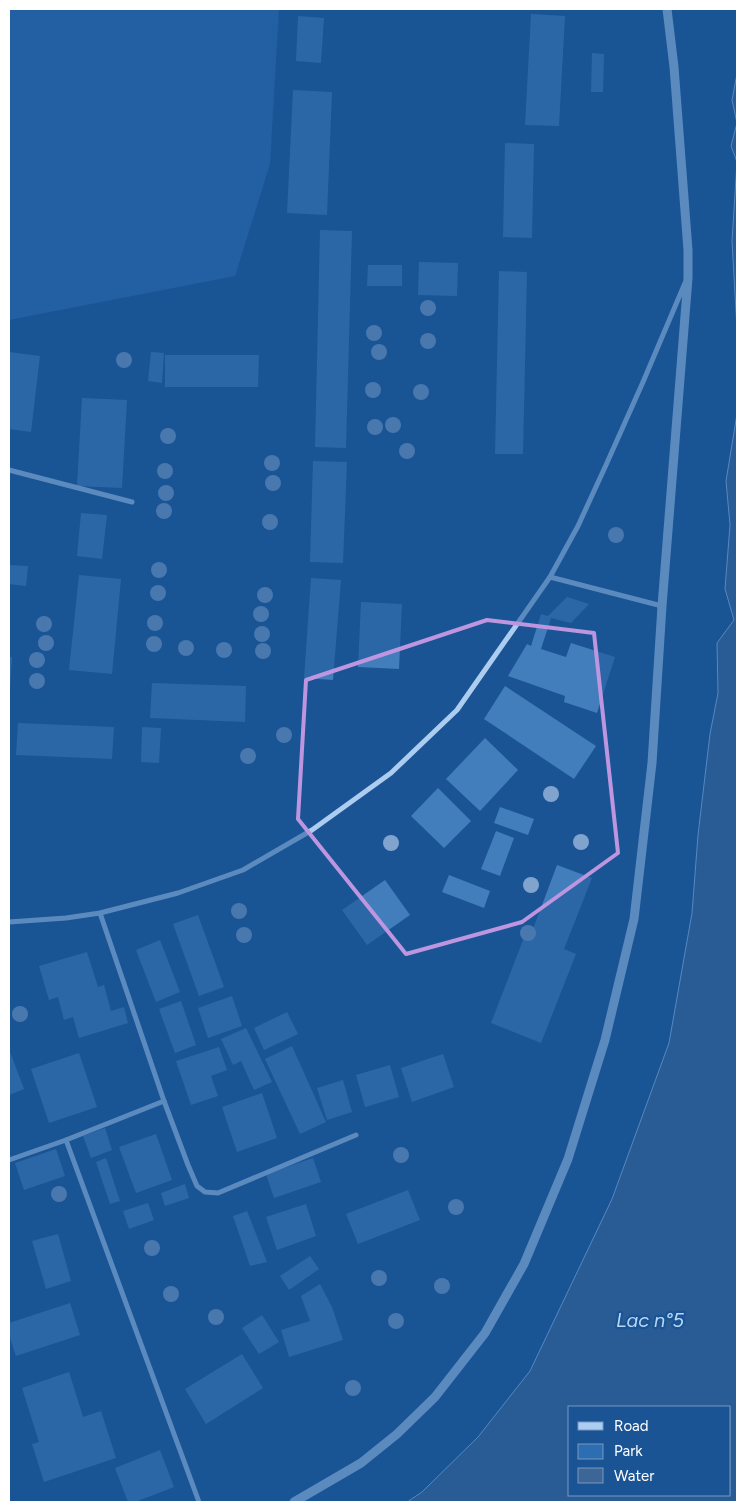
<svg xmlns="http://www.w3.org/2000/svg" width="746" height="1511" font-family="Figtree,sans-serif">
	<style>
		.green { fill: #2d6eb3 }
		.water { fill: #3c6695; stroke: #9fc8f2; fill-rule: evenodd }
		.building { fill: #427dbc }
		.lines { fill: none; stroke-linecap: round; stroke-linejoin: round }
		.minor { stroke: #accdf0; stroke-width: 5 }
		.tertiary { stroke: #accdf0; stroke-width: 9 }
		.tree { fill: #80a4cd }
		.marked { fill: none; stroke: #bd96df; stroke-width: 4; stroke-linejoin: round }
		.labels { text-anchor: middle; stroke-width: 4.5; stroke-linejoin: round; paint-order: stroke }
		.water-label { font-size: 20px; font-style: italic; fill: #b8d7f7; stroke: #1a5495 }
	</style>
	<rect width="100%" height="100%" fill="#1a5495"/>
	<path class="green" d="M9 9H279L270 164 235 276 9 320Z"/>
	<g class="water">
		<path d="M737 74V329L732 241 737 162 731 146 737 123 732 100Z"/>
		<path d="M737 414V1502H407L422 1492 478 1437 530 1371 612 1199 669 1043 692 913 698 835 710 734 718 693 717 643 734 620 725 589 730 525 726 481ZM570 1407H730V1495H570Z"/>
	</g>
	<g class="building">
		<path d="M531 14 565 16 559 126 525 125Z"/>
		<path d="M298 16 324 18 321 63 296 61Z"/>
		<path d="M592 53 604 54 603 92H591Z"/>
		<path d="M293 90 332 92 327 215 287 213Z"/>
		<path d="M505 143 534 144 532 238 503 237Z"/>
		<path d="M320 230 352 231 346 448 315 447Z"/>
		<path d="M419 262 458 263 457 296 418 295Z"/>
		<path d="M368 265H402V286H367Z"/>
		<path d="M499 271 527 272 523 454H495Z"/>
		<path d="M9 352 40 356 31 432 9 429Z"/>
		<path d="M151 352 164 353 162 383 148 381Z"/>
		<path d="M165 355H259L258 387H165Z"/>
		<path d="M82 398 127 400 122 488 77 486Z"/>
		<path d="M313 461 347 462 343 563 310 562Z"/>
		<path d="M81 513 107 515 102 559 77 556Z"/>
		<path d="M9 565 28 566 26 586 9 584Z"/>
		<path d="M79 575 121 579 112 674 69 670Z"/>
		<path d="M311 578 341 580 333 680 304 678Z"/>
		<path d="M567 597 589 604 571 623 551 618 541 649 566 657 571 643 615 657 597 713 564 702 565 696 508 676 527 644 531 646 541 614 548 616Z"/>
		<path d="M361 602 402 604 399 669 358 667Z"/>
		<path d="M9 657H12L10 689H9Z"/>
		<path d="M152 683 246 686 245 722 150 718Z"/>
		<path d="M505 686 596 746 574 779 484 719Z"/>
		<path d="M18 723 114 727 112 759 16 755Z"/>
		<path d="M142 727 161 728 159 763 141 762Z"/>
		<path d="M485 738 518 770 480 811 446 779Z"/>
		<path d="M438 788 471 821 444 848 411 816Z"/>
		<path d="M500 807 534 819 528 835 494 823Z"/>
		<path d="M496 831 514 838 500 876 481 869Z"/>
		<path d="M557 865 592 878 564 949 576 954 541 1043 491 1023 528 927 533 929Z"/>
		<path d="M449 875 490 891 484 908 442 892Z"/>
		<path d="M385 880 410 915 367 945 342 910Z"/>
		<path d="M198 915 224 987 199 996 173 924Z"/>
		<path d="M160 940 180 992 156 1002 136 950Z"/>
		<path d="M87 952 98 987 104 985 111 1011 124 1007 128 1023 79 1038 73 1017 64 1020 58 997 49 1000 39 966Z"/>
		<path d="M232 996 242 1026 208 1038 198 1008Z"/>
		<path d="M181 1001 196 1045 175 1053 159 1009Z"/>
		<path d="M287 1012 298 1034 264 1050 254 1028Z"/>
		<path d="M246 1028 272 1082 254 1090 241 1061 233 1065 221 1039Z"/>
		<path d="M292 1046 326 1122 300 1134 265 1059Z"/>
		<path d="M219 1047 227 1070 211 1076 218 1096 191 1105 176 1061Z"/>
		<path d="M9 1049 24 1089 9 1095Z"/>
		<path d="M79 1053 97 1107 49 1123 31 1069Z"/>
		<path d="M443 1054 454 1087 412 1102 401 1068Z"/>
		<path d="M390 1065 399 1097 365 1107 356 1075Z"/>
		<path d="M343 1080 352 1112 327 1120 317 1088Z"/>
		<path d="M262 1093 277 1138 237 1152 222 1107Z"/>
		<path d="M105 1128 112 1150 91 1158 83 1136Z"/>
		<path d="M156 1134 172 1180 136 1193 119 1147Z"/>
		<path d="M56 1149 65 1176 24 1190 15 1163Z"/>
		<path d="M106 1158 120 1201 110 1204 96 1162Z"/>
		<path d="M313 1158 321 1182 274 1198 266 1174Z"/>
		<path d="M185 1184 189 1198 165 1206 161 1193Z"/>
		<path d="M408 1190 420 1220 358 1244 346 1214Z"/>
		<path d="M148 1203 154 1220 129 1229 123 1211Z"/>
		<path d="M306 1204 316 1236 277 1250 266 1217Z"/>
		<path d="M247 1211 267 1262 250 1266 233 1216Z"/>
		<path d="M58 1234 71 1281 46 1289 32 1241Z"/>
		<path d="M310 1256 319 1269 289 1290 280 1276Z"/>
		<path d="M320 1284 332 1307 343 1340 289 1357 281 1330 310 1321 301 1296Z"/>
		<path d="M70 1303 80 1335 16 1356 9 1335V1323Z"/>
		<path d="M262 1315 279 1342 259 1354 242 1328Z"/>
		<path d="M242 1354 263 1388 206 1424 185 1389Z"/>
		<path d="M69 1372 83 1417 101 1411 116 1458 44 1482 32 1444 39 1442 22 1388Z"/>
		<path d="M160 1450 174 1487 135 1502H128L115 1468Z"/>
	</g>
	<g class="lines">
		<g class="minor">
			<path d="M9 470 132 502"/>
			<path d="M550 577 662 606"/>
			<path d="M100 913 164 1101 188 1165 197 1186 205 1192 218 1193 356 1135"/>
			<path d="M9 922 66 918 100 913 178 893 243 870 312 830 391 773 457 710 550 577 578 526 606 465 643 382 685 283"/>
			<path d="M66 1140 199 1502"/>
			<path d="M9 1160 66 1140 164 1101"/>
		</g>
		<path class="tertiary" d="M294 1502 361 1463 397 1434 435 1397 485 1333 524 1264 568 1159 605 1040 634 919 652 763 662 606 688 278V250L674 67 667 9"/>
	</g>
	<g class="tree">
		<circle cx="428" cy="308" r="8"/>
		<circle cx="374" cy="333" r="8"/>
		<circle cx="428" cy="341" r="8"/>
		<circle cx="379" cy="352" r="8"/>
		<circle cx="124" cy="360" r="8"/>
		<circle cx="373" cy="390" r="8"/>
		<circle cx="421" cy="392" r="8"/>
		<circle cx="393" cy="425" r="8"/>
		<circle cx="375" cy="427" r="8"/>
		<circle cx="168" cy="436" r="8"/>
		<circle cx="407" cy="451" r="8"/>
		<circle cx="272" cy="463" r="8"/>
		<circle cx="165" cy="471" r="8"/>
		<circle cx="273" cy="483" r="8"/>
		<circle cx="166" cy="493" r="8"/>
		<circle cx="164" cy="511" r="8"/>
		<circle cx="270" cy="522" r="8"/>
		<circle cx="616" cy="535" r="8"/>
		<circle cx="159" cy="570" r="8"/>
		<circle cx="158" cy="593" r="8"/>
		<circle cx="265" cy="595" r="8"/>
		<circle cx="261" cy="614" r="8"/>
		<circle cx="155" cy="623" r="8"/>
		<circle cx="44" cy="624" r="8"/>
		<circle cx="262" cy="634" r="8"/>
		<circle cx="46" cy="643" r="8"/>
		<circle cx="154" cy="644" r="8"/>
		<circle cx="186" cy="648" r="8"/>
		<circle cx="224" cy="650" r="8"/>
		<circle cx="263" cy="651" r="8"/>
		<circle cx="37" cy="660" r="8"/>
		<circle cx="37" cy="681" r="8"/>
		<circle cx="284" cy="735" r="8"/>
		<circle cx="248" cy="756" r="8"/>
		<circle cx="551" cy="794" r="8"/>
		<circle cx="581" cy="842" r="8"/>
		<circle cx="391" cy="843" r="8"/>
		<circle cx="531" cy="885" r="8"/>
		<circle cx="239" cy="911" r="8"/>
		<circle cx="528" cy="933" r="8"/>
		<circle cx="244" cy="935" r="8"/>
		<circle cx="20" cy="1014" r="8"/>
		<circle cx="401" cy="1155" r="8"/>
		<circle cx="59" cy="1194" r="8"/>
		<circle cx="456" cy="1207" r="8"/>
		<circle cx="152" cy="1248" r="8"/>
		<circle cx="379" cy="1278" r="8"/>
		<circle cx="442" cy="1286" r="8"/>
		<circle cx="171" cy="1294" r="8"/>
		<circle cx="216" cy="1317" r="8"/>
		<circle cx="396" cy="1321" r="8"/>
		<circle cx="353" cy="1388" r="8"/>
	</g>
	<path d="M0 0H746V1511H0ZM487 620 594 633 618 853 522 922 406 954 298 819 306 680Z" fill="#1a5495" fill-opacity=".55" fill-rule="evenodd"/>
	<path class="marked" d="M487 620 594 633 618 853 522 922 406 954 298 819 306 680Z"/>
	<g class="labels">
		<g class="water-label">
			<text x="650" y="1327">Lac n°5</text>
		</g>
	</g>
	<rect width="746" height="1511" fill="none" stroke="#ffffff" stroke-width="20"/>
	<rect x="568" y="1406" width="162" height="90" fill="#1a5495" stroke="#7698bf"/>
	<rect x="578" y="1422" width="25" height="8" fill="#accdf0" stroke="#7698bf"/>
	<text x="614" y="1431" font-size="15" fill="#ffffff">Road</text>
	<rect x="578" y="1444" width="25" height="15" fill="#2d6eb3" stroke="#7698bf"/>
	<text x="614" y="1456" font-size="15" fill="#ffffff">Park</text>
	<rect x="578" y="1468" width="25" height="15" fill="#3c6695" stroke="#7698bf"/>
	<text x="614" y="1481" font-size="15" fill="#ffffff">Water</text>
</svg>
